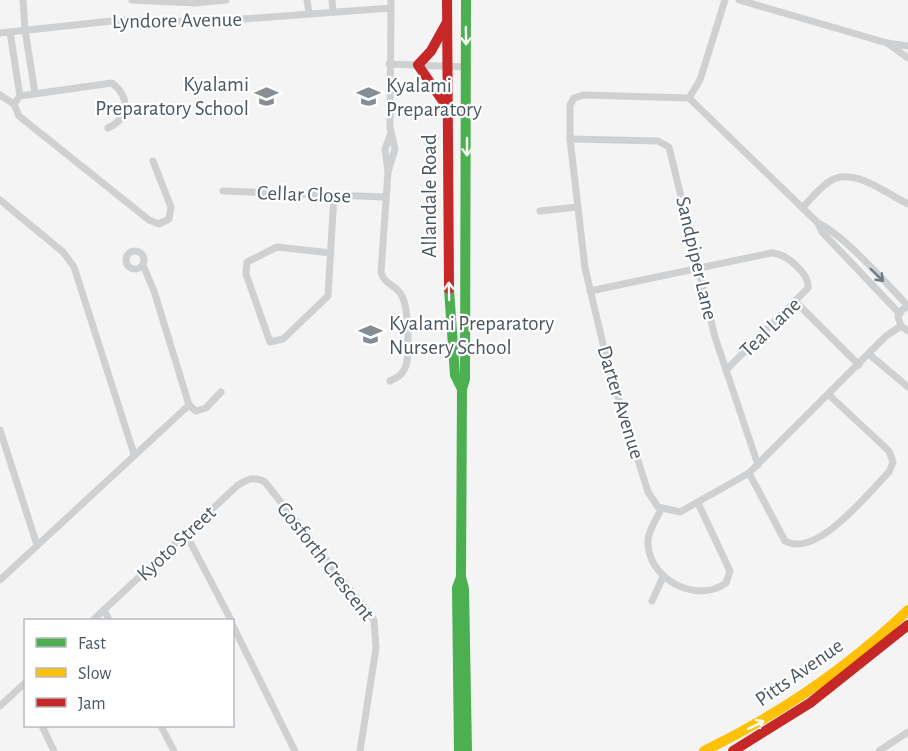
<svg xmlns="http://www.w3.org/2000/svg" width="908" height="751" font-family="'Alegreya Sans',sans-serif">
	<style>
		.lines { fill: none; stroke-linecap: round; stroke-linejoin: round }
		.street { stroke: #ced0d2; stroke-width: 7 }
		.fast { stroke: #4caf50; stroke-width: 10 }
		.slow { stroke: #ffc107; stroke-width: 10 }
		.jam { stroke: #c62828; stroke-width: 10 }
		.oneway { stroke: #f6fbf6 }
		.oneway2 { stroke: #727b83 }
		.labels { text-anchor: middle; stroke-width: 4.5; stroke-linejoin: round; paint-order: stroke }
		.street-label { font-size: 21px; fill: #4a5661; stroke: #fff }
		.poi-label { font-size: 21px; fill: #4a5661; stroke: #fff; text-anchor: start }
	</style>
	<rect width="100%" height="100%" fill="#f4f4f4"/>
	<g class="lines">
		<g class="street">
			<path d="M23 0 25 30 35 93"/>
			<path d="M132 0 195 3 226 0"/>
			<path d="M307 0 309 13"/>
			<path d="M332 0 333 11"/>
			<path d="M739 0 887 43 908 46"/>
			<path d="M10 32 20 96"/>
			<path d="M0 33 121 20 203 22 391 8"/>
			<path d="M887 43 908 58"/>
			<path d="M389 64 467 67"/>
			<path d="M0 95 14 104"/>
			<path d="M689 98 584 95 574 98 570 105V139L585 268 608 365 648 492 658 507 680 512 749 473 886 336 901 326"/>
			<path d="M689 98 818 223 822 232 899 313"/>
			<path d="M689 98 700 80 725 0"/>
			<path d="M108 128C129 118 131 98 112 83L20 96 14 104 19 116 149 220 159 224 169 219 171 207 153 161"/>
			<path d="M570 139 658 141 669 147 715 337 758 465"/>
			<path d="M388 172 395 149 390 127 391 0"/>
			<path d="M223 191 386 197"/>
			<path d="M0 200 63 252 74 267 134 454"/>
			<path d="M802 208C811 199 819 188 830 181 853 166 887 194 908 204"/>
			<path d="M540 211 578 207"/>
			<path d="M818 223C844 235 887 284 908 306"/>
			<circle cx="135" cy="260" r="9"/>
			<path d="M331 253 277 247 247 262 246 274 270 342 283 339 328 296 334 195"/>
			<path d="M143 265 154 291 189 405 196 411 206 408 221 392"/>
			<path d="M590 291 771 253C785 252 810 274 808 288L726 370"/>
			<path d="M796 302 859 365"/>
			<path d="M908 306 902 310 898 317 901 326 908 331"/>
			<path d="M870 355 908 387"/>
			<path d="M390 381C396 378 401 376 404 370 411 359 408 307 402 296 397 285 384 285 381 272L388 172 385 149 391 133"/>
			<path d="M0 430 37 545"/>
			<path d="M749 473 785 541C817 559 869 492 889 472L893 462 889 451 829 395"/>
			<path d="M661 509C657 519 649 529 648 540 646 578 696 605 726 583L730 571 698 503"/>
			<path d="M186 534 231 620"/>
			<path d="M0 580 189 405"/>
			<path d="M652 601 663 577"/>
			<path d="M104 610 109 620"/>
			<path d="M93 620 238 485C248 479 254 476 265 482L374 620 376 648 360 751"/>
			<path d="M232 624 295 751"/>
			<path d="M0 706 26 682"/>
			<path d="M42 726 54 751"/>
			<path d="M161 726 174 751"/>
			<path d="M879 751 908 732"/>
		</g>
		<g class="fast">
			<path d="M466 0 465 379 462 389 461 577 464 589 467 751"/>
			<path d="M449 289 455 375 462 389"/>
			<path d="M459 751 457 588 461 577"/>
		</g>
		<path class="slow" d="M704 751C780 714 847 668 908 610"/>
		<g class="jam">
			<path d="M447 0 449 289"/>
			<path d="M446 24 431 51 418 65 447 107"/>
			<path d="M733 751 810 703 908 625"/>
		</g>
	</g>
	<defs><path id="oneway-shaft" d="M-6 0H5M1.5-3L5.5 0L1.5 3" fill="none" stroke-width="1.6" stroke-linecap="round" stroke-linejoin="round" transform="scale(1.5)"/></defs>
	<g class="oneway">
		<use href="#oneway-shaft" transform="translate(466 36) rotate(89)"/>
		<use href="#oneway-shaft" transform="translate(467 147) rotate(90)"/>
		<use href="#oneway-shaft" transform="translate(449 291) rotate(-91)"/>
		<use href="#oneway-shaft" transform="translate(756 725) rotate(-27)"/>
	</g>
	<use class="oneway2" href="#oneway-shaft" transform="translate(877 275) rotate(44)"/>
	<defs>
		<symbol id="school-bare" viewBox="-9 -9 18 18"><path d="M0-5L7-2L0 1L-7-2ZM-4 1L0 2.5L4 1V4Q0 6-4 4Z" fill="#868d94" stroke="#fff" stroke-width="2.5" paint-order="stroke"/></symbol>
	</defs>
	<g fill-rule="evenodd">
		<use href="#school-bare" x="250" y="80" width="33" height="33"/>
		<use href="#school-bare" x="352" y="80" width="33" height="33"/>
		<use href="#school-bare" x="354" y="318" width="33" height="33"/>
	</g>
	<g class="labels">
		<g class="street-label">
			<text transform="translate(177 20) rotate(-1)" y="7">Lyndore Avenue</text>
			<text transform="translate(304 194) rotate(2)" y="7">Cellar Close</text>
			<text transform="translate(429 196) rotate(-90)" y="7">Allandale Road</text>
			<text transform="translate(697 258) rotate(77)" y="7">Sandpiper Lane</text>
			<text transform="translate(770 327) rotate(-44)" y="7">Teal Lane</text>
			<text transform="translate(621 402) rotate(73)" y="7">Darter Avenue</text>
			<text transform="translate(176 543) rotate(-43)" y="7">Kyoto Street</text>
			<text transform="translate(326 561) rotate(52)" y="7">Gosforth Crescent</text>
			<text transform="translate(799 672) rotate(-35)" y="7">Pitts Avenue</text>
		</g>
		<g class="poi-label">
			<text x="249" y="91" text-anchor="end">Kyalami<tspan x="249" dy="24">Preparatory School</tspan></text>
			<text x="386" y="92">Kyalami<tspan x="386" dy="24">Preparatory</tspan></text>
			<text x="389" y="330">Kyalami Preparatory<tspan x="389" dy="24">Nursery School</tspan></text>
		</g>
	</g>
	<rect x="24" y="619" width="210" height="108" fill="#ffffff" stroke="#b7bbc0" stroke-width="1.5"/>
	<rect x="36" y="638" width="30" height="9" fill="#4caf50" stroke="#b7bbc0" stroke-width="1.5"/>
	<text x="78" y="649" font-size="18" fill="#4a5661">Fast</text>
	<rect x="36" y="668" width="30" height="9" fill="#ffc107" stroke="#b7bbc0" stroke-width="1.5"/>
	<text x="78" y="679" font-size="18" fill="#4a5661">Slow</text>
	<rect x="36" y="698" width="30" height="9" fill="#c62828" stroke="#b7bbc0" stroke-width="1.5"/>
	<text x="78" y="709" font-size="18" fill="#4a5661">Jam</text>
</svg>
